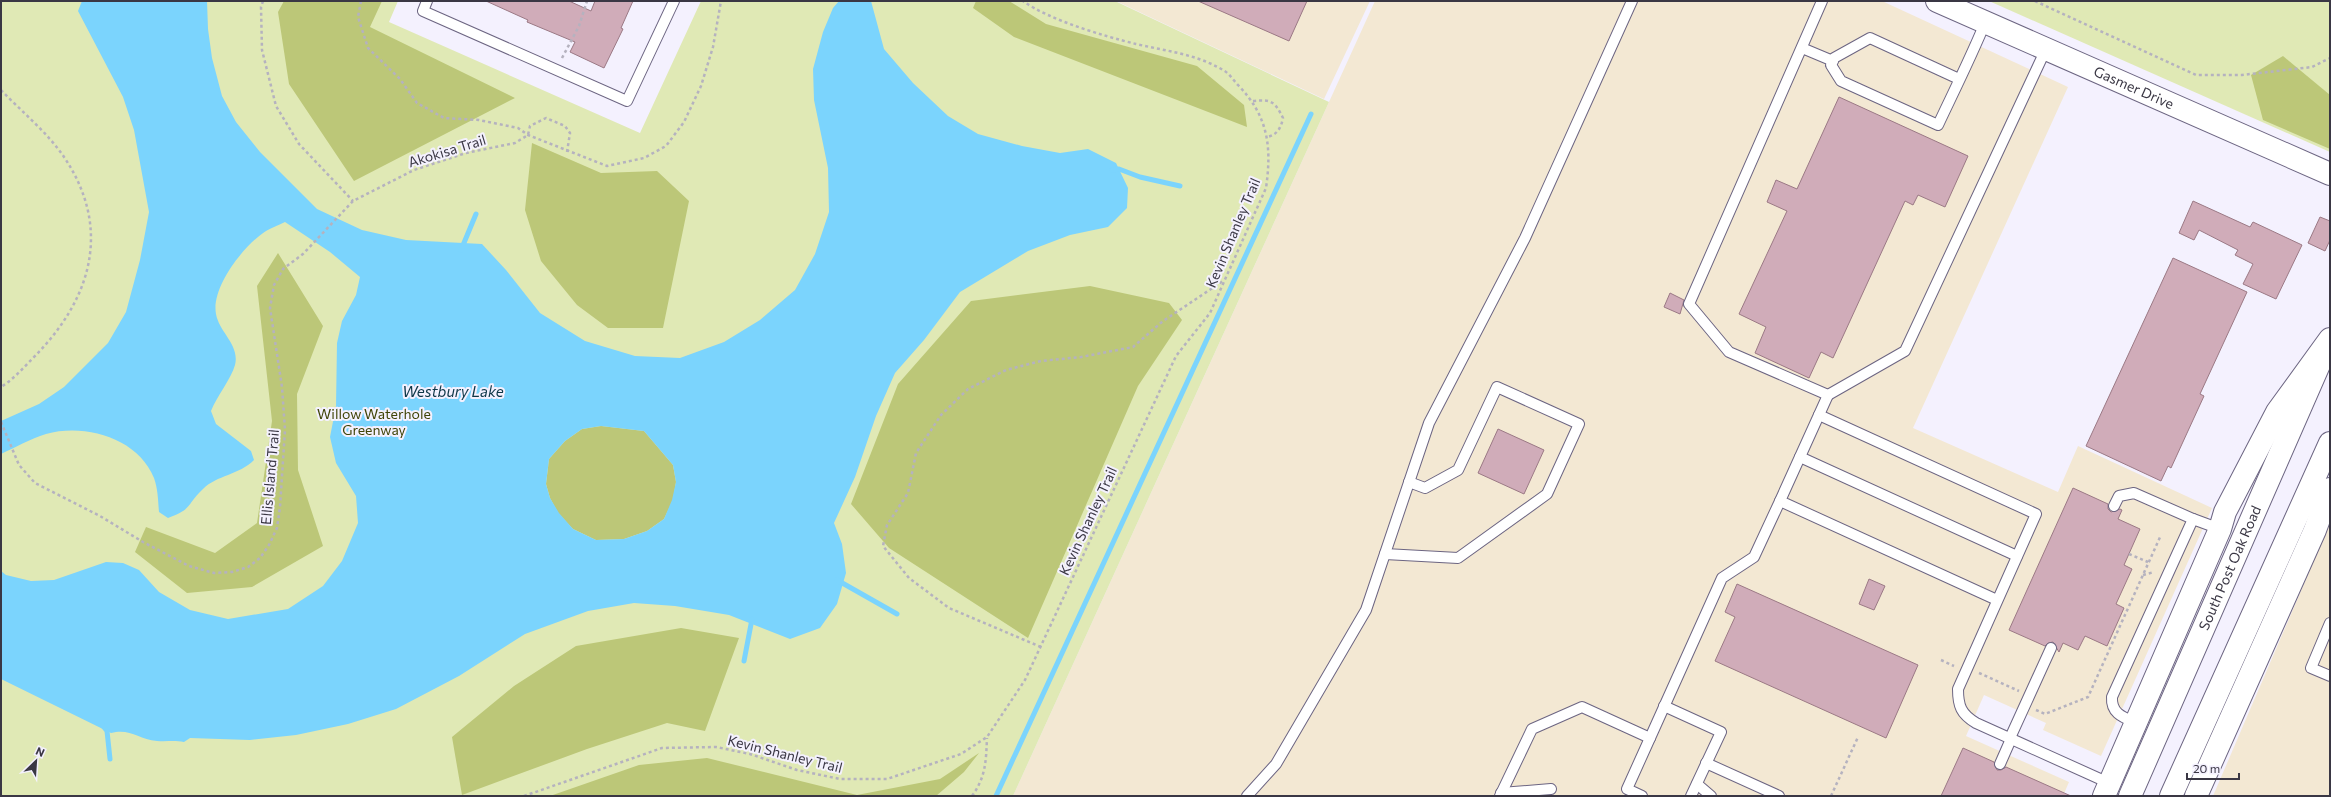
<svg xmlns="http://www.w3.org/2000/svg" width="2331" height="797" font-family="Commissioner,sans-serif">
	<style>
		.industrial { fill: #f3e8d3 }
		.green { fill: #e0e9b5 }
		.forest { fill: #bcc778 }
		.water { fill: #7bd4fd; fill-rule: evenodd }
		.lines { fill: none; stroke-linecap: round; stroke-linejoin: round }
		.stream { stroke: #7bd4fd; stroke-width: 5 }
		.building { fill: #d0acb9; stroke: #9b7985 }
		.lane-casing { stroke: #6c6582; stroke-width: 12 }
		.secondary-casing { stroke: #6c6582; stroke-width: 24 }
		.highway-casing { stroke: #6c6582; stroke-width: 24 }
		.path { stroke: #b5b2bf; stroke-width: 2.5; stroke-dasharray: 3 3; stroke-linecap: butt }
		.lane { stroke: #fff; stroke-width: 10 }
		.secondary { stroke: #fff; stroke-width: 22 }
		.highway { stroke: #fff; stroke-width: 22 }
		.labels { text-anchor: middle; stroke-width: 4; stroke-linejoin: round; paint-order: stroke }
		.street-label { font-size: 14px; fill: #3a3744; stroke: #f4f1fe }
		.park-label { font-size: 14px; fill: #3f4407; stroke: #f4f1fe }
		.water-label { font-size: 15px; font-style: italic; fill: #0d3647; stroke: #f4f1fe }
	</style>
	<rect width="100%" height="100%" fill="#f4f1fe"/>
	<g class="industrial">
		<path d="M1116 1H1370L1324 99Z"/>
		<path d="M1375 1H1882L2068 87 1913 428 2058 492 2078 446 2212 508 2101 756 2043 730 2046 723 1984 695 1966 736 2069 782 2063 796H1013Z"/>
		<path d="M2330 523V796H2213Z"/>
	</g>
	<g class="green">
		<path d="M1 1H398L389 22 640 133 701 1H1115L1329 102 1013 796H1Z"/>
		<path d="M1989 1H2330V152Z"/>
	</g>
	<g class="forest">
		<path d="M284 1H382L370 27 515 98 354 181 289 84 278 12Z"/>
		<path d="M976 1H1009L1046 24 1197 66 1244 105 1247 127 1014 37 973 8Z"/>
		<path d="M2283 56 2330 95V149L2263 120 2251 75Z"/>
		<path d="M532 143 601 173 657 171 689 201 663 328H608L577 305 541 261 525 210Z"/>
		<path d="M278 253 323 326 297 394 298 470 323 546 252 587 187 593 135 552 146 527 215 553 257 523 272 421 257 286Z"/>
		<path d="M1090 286 1169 303 1182 320 1138 386 1028 638 889 548 851 504 898 384 971 301Z"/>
		<path d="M601 426 644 431 673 465 676 482 673 500 664 519 647 531 624 539 596 540 573 529 558 513 550 498 546 484 549 459 565 441 582 429Z"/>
		<path d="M681 628 739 638 705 731 667 723 587 749 462 795 452 737 514 686 576 646Z"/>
		<path d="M979 753 964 772 936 796H550L639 765 707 758 857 795 940 779Z"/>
	</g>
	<path class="water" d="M82 1H207L208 29 212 58 222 96 236 122 260 152 317 209 362 230 406 240 482 244 506 270 540 313 585 341 635 356 680 358 724 342 760 320 795 290 815 254 829 212 828 168 814 100 813 69 823 32 833 8 839 1H871L884 49 913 83 948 116 978 134 1022 146 1060 153 1088 149 1116 163 1128 188 1127 208 1108 227 1070 235 1028 251 960 292 924 340 895 373 876 416 855 477 834 523 842 544 846 573 837 604 820 628 790 639 729 615 675 606 634 603 588 611 525 634 459 676 396 709 348 724 296 735 250 740 190 738 184 742C173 740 167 742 157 741 138 739 130 728 111 733L1 679V571L6 575 31 581 54 580 106 562 123 563 139 570 159 592 190 610 228 619 288 609 323 586 342 561 358 523 356 496 336 463 330 437 336 406 337 343 342 321 356 295 360 277 330 252 285 222C279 225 271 228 266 231 244 245 211 287 216 314 219 332 240 345 235 365 231 379 217 396 211 411L216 424 251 451 254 460C239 475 217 475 203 489 186 505 193 509 168 518L159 512C158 501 158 489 154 478 138 438 85 423 46 434 30 439 16 447 1 454V421L39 404 64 387 108 343 126 312 140 260 149 212 134 130 123 97 78 11ZM601 426 644 431 673 465 676 482 672 500 664 519 647 531 624 539 596 540 573 529 559 513 550 498 546 484 549 459 565 441 582 429Z"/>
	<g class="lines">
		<g class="stream">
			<path d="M1112 170 1119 169 1140 177 1180 186"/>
			<path d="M461 250 476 214"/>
			<path d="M837 580 897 614"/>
			<path d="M744 661 752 619"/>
			<path d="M103 726 107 731 110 759"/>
			<path d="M996 796 1311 114"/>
		</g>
	</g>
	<g class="building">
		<path d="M486 1H569L591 11 595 1H633L621 28 623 29 604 68 570 52 575 42 527 22 528 20Z"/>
		<path d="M1198 1H1307L1289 41Z"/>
		<path d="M1839 97 1968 156 1945 207 1918 195 1913 205 1905 201 1833 358 1821 352 1809 378 1755 353 1766 327 1739 314 1787 211 1767 202 1776 180 1797 189Z"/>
		<path d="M2193 201 2250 227 2253 222 2302 245 2276 299 2243 284 2253 264 2235 255 2238 250 2199 230 2194 240 2179 233Z"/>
		<path d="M2320 217 2330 221V240L2325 251 2308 243Z"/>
		<path d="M2173 258 2247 292 2200 394 2204 396 2171 468 2168 466 2161 481 2086 446Z"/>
		<path d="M1670 293 1684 300 1680 314 1664 307Z"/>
		<path d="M1498 429 1544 450 1524 494 1478 473Z"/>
		<path d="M2073 488 2108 504V509L2111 512 2120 509 2122 510 2118 519 2140 529 2124 565 2132 569 2116 604 2124 608 2107 646 2085 636 2078 650 2063 643 2059 652 2053 642 2048 643 2045 646 2009 630Z"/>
		<path d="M1869 579 1885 586 1874 610 1859 604Z"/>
		<path d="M1737 584 1918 665 1886 738 1715 661 1735 617 1725 612Z"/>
		<path d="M1963 748 1994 762 1997 770H2001L2006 767 2071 796H1941Z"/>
	</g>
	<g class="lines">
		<defs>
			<g id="lane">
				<path d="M427 1 423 11 627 101 674 1"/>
				<path d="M1822 1 1689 304 1729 352 1828 395 1905 351 2046 49"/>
				<path d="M1802 48 1833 61"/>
				<path d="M1959 79 1870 38 1834 58 1831 65 1841 81 1938 125C1954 91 1971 57 1985 23"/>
				<path d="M1828 395 1780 501 1997 600"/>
				<path d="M1819 415 2036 514 1958 689C1958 706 1961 714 1976 723L2109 783"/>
				<path d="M1800 457 2017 556"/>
				<path d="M2114 506 2119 496 2134 493 2193 519 2220 529"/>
				<path d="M1385 554 1458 558 1547 494 1579 424 1497 387 1458 470 1425 488 1409 482"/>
				<path d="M2330 623 2311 668 2330 676"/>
				<path d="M1664 706 1721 732 1691 796"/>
				<path d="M2136 723C2122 717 2111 713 2112 697L2193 519"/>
				<path d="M2010 738 2051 648"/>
				<path d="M1706 763 1779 796"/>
				<path d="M2000 764 2011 739"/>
				<path d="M1697 784 1711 796"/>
				<path d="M1501 793 1551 789"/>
				<path d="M1247 796 1276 764 1366 610 1429 423 1525 238 1632 1"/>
				<path d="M1500 796 1532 729 1582 707 1650 738 1722 578 1754 557 1780 501"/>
				<path d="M1642 796 1627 789 1650 738"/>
			</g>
			<g id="secondary">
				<path id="s1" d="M1937 1 2330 174"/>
				<path id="s2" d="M2130 796 2322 358"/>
				<path d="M2171 796 2330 443"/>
			</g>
			<g id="highway">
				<path d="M2104 796 2220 529 2225 512 2277 412 2330 339"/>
				<path d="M2196 796 2315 530 2330 489"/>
			</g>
		</defs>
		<use href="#lane" class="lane-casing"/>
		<use href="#secondary" class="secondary-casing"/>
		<use href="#highway" class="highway-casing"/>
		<g class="path">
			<path d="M263 1 261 7 262 50 276 106 299 144 353 201"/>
			<path d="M361 1 358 17 368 48 400 79 417 103 444 118 479 120 518 128 528 135 607 166 644 158 666 146 684 122 701 86 713 47 721 1"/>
			<path d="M2035 1 2196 75H2242L2312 67 2330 58"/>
			<path d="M562 58 579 26 587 1"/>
			<path d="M1 90C21 111 48 133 64 157 112 228 92 298 35 356 24 367 14 379 1 387"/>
			<path d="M1253 101C1272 99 1275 102 1283 118 1281 128 1277 135 1267 137"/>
			<path d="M1 422 19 465 35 483 100 516 143 542 189 566 214 573 232 572 248 567 260 558 269 545 277 528 280 507 285 430 282 387 270 308 274 285 283 269 303 254 353 201 414 170 466 153 515 143 528 135 530 126 546 118 565 126 570 133 567 152"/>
			<path d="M2129 554 2148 562"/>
			<path d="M2143 575 2154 572"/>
			<path d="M1041 647 949 608 909 578 883 546 887 525 908 493 916 453 941 415 968 389 1006 370 1041 361 1081 357 1133 347 1163 321 1223 281"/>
			<path d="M1941 660 1954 666"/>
			<path d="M1979 673 2019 691"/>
			<path d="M2036 710 2045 714 2088 697 2161 535"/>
			<path d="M524 796 662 748 716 747 750 754 797 770 840 779H887L961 754 987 737 1025 680 1176 356 1210 313 1266 188C1272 146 1268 116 1238 85 1233 80 1229 73 1223 70 1196 54 1166 51 1136 44 1104 36 1049 20 1023 1"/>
			<path d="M972 796C986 777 986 760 987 738"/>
			<path d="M1831 796 1858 737"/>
		</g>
		<use href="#lane" class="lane"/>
		<use href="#secondary" class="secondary"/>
		<use href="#highway" class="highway"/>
	</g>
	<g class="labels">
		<g class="street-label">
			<text dy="5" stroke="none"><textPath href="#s1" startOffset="215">Gasmer Drive</textPath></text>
			<text transform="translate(447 151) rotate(-17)" y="5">Akokisa Trail</text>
			<text transform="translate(1233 233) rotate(-67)" y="5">Kevin Shanley Trail</text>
			<text transform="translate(270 477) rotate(-85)" y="5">Ellis Island Trail</text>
			<text transform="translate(1088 521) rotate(-65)" y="5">Kevin Shanley Trail</text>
			<text dy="5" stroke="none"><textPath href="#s2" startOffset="249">South Post Oak Road</textPath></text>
			<text transform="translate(785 754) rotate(14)" y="5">Kevin Shanley Trail</text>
		</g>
		<g class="park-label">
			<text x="374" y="419">Willow Waterhole<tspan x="374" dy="16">Greenway</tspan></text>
		</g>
		<g class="water-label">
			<text x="453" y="397">Westbury Lake</text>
		</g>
	</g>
	<rect width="2331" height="797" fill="none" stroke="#3a3744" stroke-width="4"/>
	<g transform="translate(36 761) rotate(25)" stroke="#f4f1fe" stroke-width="3" paint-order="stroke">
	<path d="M0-3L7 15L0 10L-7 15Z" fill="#3a3744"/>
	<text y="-6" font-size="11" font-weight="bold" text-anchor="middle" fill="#3a3744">N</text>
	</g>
	<path d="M2187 773v6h52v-6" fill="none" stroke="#3a3744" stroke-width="2"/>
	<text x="2193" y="773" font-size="12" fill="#3a3744" stroke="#f4f1fe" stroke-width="3" paint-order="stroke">20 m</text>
</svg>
